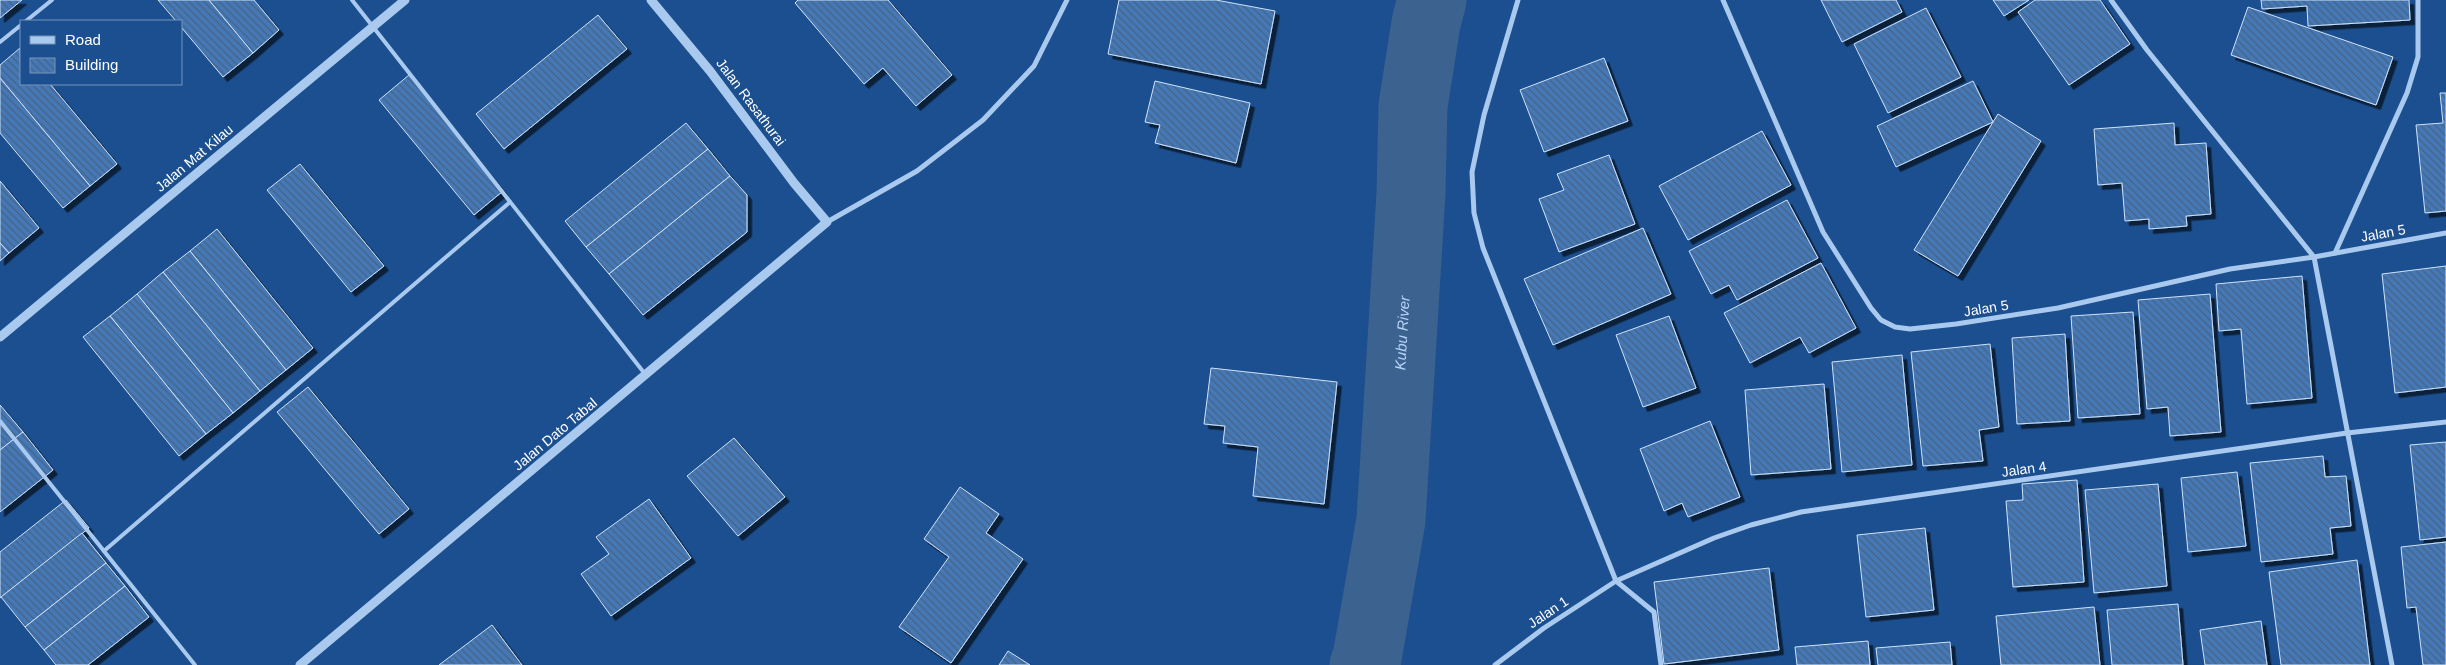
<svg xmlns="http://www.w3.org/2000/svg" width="2446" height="665" font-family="Helvetica,sans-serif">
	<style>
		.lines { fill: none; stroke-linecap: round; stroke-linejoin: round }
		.river { stroke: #3c6290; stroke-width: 69 }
		.building { fill: url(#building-back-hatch); stroke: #cfe3fa; filter: url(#shadow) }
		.service { stroke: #a9c9ee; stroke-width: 4 }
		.minor { stroke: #a9c9ee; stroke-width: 5 }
		.tertiary { stroke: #a9c9ee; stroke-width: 9 }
		.labels { text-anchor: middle; stroke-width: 5; stroke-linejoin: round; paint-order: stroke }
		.street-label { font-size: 14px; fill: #fff; stroke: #1b4f8f }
		.water-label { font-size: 15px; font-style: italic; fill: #b5d3f5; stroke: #1b4f8f }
	</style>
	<defs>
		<pattern id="building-back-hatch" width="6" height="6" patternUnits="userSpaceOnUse" patternTransform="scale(1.25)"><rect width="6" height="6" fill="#4478b7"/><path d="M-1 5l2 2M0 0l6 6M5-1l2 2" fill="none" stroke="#486282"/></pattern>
		<filter id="shadow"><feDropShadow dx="4.5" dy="4.5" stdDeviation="0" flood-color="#0009"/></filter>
	</defs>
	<rect width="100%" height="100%" fill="#1b4f8f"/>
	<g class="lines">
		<path class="river" id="s1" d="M1364 665 1367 658 1391 520 1411 193 1413 106 1426 23 1432 0"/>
	</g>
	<g class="building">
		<path d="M0 0H22L0 18Z"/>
		<path d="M158 0H209L253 53 223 77 181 27V21H176Z"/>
		<path d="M209 0H254L279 30 253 53Z"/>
		<path d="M798 0H888L952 75 916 106 883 68 864 84 795 3Z"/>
		<path d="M1119 0H1216L1275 11 1261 84 1108 54Z"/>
		<path d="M1821 0H1896L1902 12 1842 42Z"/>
		<path d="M1993 0H2029L2004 16Z"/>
		<path d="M2035 0H2100L2130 44 2069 85 2018 12Z"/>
		<path d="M2261 0H2409L2410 20 2308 26 2307 6 2262 9Z"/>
		<path d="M2248 7 2393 57 2376 105 2231 55Z"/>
		<path d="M1926 8 1961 77 1888 113 1854 44Z"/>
		<path d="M598 15 627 49 504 149 476 114Z"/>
		<path d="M20 48 21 84H50L117 164 90 186 0 78V65Z"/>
		<path d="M1604 58 1628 121 1544 152 1520 90Z"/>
		<path d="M409 75 503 191 474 215 379 100Z"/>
		<path d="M0 78 90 186 63 208 0 133Z"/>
		<path d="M1155 81 1250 103 1236 163 1155 143 1160 125 1145 122Z"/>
		<path d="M1973 81 1993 122 1896 167 1877 126Z"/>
		<path d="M2440 93H2446V211L2425 213 2416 125 2443 123Z"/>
		<path d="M1998 114 2041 141 1958 276 1914 250Z"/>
		<path d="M686 123 708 149 586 247 565 221Z"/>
		<path d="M2174 123 2175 145 2206 143 2211 214 2186 216 2187 226 2149 229V219L2125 221 2122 183 2098 185 2094 129Z"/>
		<path d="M1762 131 1791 185 1688 240 1659 186Z"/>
		<path d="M708 149 730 176 609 274 586 247Z"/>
		<path d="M1609 155 1635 224 1559 252 1539 199 1564 190 1557 174Z"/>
		<path d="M300 164 384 266 351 292 267 190Z"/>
		<path d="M730 176 747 195V232L643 315 609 274Z"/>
		<path d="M0 181 39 228 9 253 0 243Z"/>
		<path d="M1787 200 1818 258 1737 300 1729 285 1711 294 1689 251Z"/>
		<path d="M1643 228 1671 294 1553 345 1524 279Z"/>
		<path d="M217 229 313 348 286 370 190 251Z"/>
		<path d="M0 243 9 253 0 261Z"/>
		<path d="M190 251 286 370 260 391 163 272Z"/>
		<path d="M1821 263 1856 328 1809 353 1800 337 1750 363 1724 313Z"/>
		<path d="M2446 266V387L2395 393 2382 274Z"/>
		<path d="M163 272 260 391 233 413 137 294Z"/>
		<path d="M2302 276 2312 398 2247 404 2241 329 2219 331 2216 284Z"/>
		<path d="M137 294 233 413 206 434 110 316Z"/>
		<path d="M2210 294 2221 432 2170 436 2168 407 2147 409 2138 300Z"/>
		<path d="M2133 312 2140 414 2078 418 2071 316Z"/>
		<path d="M110 316 206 434 179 456 83 337Z"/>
		<path d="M1669 316 1696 388 1643 407 1616 335Z"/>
		<path d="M2065 334 2070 421 2017 424 2012 338Z"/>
		<path d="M1990 344 1999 427 1979 430 1983 461 1923 466 1911 352Z"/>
		<path d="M1902 355 1912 465 1842 472 1832 362Z"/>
		<path d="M1211 368 1337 382 1324 504 1253 496 1258 447 1223 443 1225 426 1204 424Z"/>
		<path d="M1824 384 1831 469 1751 475 1745 390Z"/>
		<path d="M308 387 409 509 379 534 277 412Z"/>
		<path d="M0 405 23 432 0 450Z"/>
		<path d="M1710 421 1740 497 1688 517 1682 503 1664 511 1640 449Z"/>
		<path d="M23 432 53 470 0 512V450Z"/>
		<path d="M734 438 785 497 738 536 687 476Z"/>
		<path d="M2446 442V537L2420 540 2410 445Z"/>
		<path d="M2323 456 2325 477 2346 476 2351 526 2330 528 2333 554 2261 562 2250 463Z"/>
		<path d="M2237 472 2246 546 2188 552 2181 478Z"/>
		<path d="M2077 480 2084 582 2013 587 2006 501 2023 500 2022 484Z"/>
		<path d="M2158 484 2167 586 2094 593 2085 490Z"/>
		<path d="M960 487 999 514 986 533 1023 559 951 663 899 627 949 557 924 539Z"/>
		<path d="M649 499 691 558 611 616 581 574 609 554 596 537Z"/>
		<path d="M66 500 89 528 0 598V552Z"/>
		<path d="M1925 528 1934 610 1866 617 1857 535Z"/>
		<path d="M82 533 106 563 25 627 1 597Z"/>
		<path d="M2446 542V665H2423L2416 607 2407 608 2401 547Z"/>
		<path d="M2357 560 2370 665H2281L2269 572Z"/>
		<path d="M106 563 125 586 44 650 25 627Z"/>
		<path d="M1769 568 1779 650 1664 664 1654 582Z"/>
		<path d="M125 586 149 617 88 665H56L44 650Z"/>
		<path d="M2178 604 2183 665H2112L2107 610Z"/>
		<path d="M2094 607 2100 665H2001L1996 616Z"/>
		<path d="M2261 621 2267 665H2205L2200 630Z"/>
		<path d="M492 625 522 665H439Z"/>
		<path d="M1868 641 1870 665H1797L1795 647Z"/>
		<path d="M1950 642 1952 665H1878L1876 648Z"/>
		<path d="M1008 651 1030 665H999Z"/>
	</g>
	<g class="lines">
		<g class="service">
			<path d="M352 0 645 374"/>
			<path d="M26 21 52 0"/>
			<path d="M0 42 21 25"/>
			<path d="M0 421 195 665"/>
			<path d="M104 551 510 202"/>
		</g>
		<g class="minor">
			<path d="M1518 0 1484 115 1472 172 1474 213 1483 248 1616 581 1654 612 1661 665"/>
			<path d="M1723 0 1823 232 1871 308 1881 320 1895 327 1910 329 1956 324 2058 308 2230 269 2314 257 2446 233"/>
			<path d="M2111 0 2147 50 2314 257 2392 665"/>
			<path d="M827 222 917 171 983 120 1034 66 1067 0"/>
			<path d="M2335 253 2407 93 2418 57V0"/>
			<path d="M1495 665 1544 628 1616 581 1714 538 1751 525 1801 512 2347 433 2446 422"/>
		</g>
		<g class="tertiary">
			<path d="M0 337 405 0"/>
			<path d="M300 665 827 222 794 183 710 71 651 0"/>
		</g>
	</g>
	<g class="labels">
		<g class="street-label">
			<text transform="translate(751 102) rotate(53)" y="5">Jalan Rasathurai</text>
			<text transform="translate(194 158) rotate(-40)" y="5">Jalan Mat Kilau</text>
			<text transform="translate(2383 233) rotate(-10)" y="5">Jalan 5</text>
			<text transform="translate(1986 308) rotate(-9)" y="5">Jalan 5</text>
			<text transform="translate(555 434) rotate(-40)" y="5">Jalan Dato Tabal</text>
			<text transform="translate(2024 469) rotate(-8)" y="5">Jalan 4</text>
			<text transform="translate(1548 612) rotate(-34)" y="5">Jalan 1</text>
		</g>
		<g class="water-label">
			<text dy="5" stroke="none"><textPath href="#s1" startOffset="335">Kubu River</textPath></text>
		</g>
	</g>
	<rect x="20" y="20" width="162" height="65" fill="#1b4f8f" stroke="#7695bc"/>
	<rect x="30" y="36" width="25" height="8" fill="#a9c9ee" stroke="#7695bc"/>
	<text x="65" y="45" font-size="15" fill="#ffffff">Road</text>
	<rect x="30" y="58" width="25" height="15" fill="url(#building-back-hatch)" stroke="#7695bc"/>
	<text x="65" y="70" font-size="15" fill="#ffffff">Building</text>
</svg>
